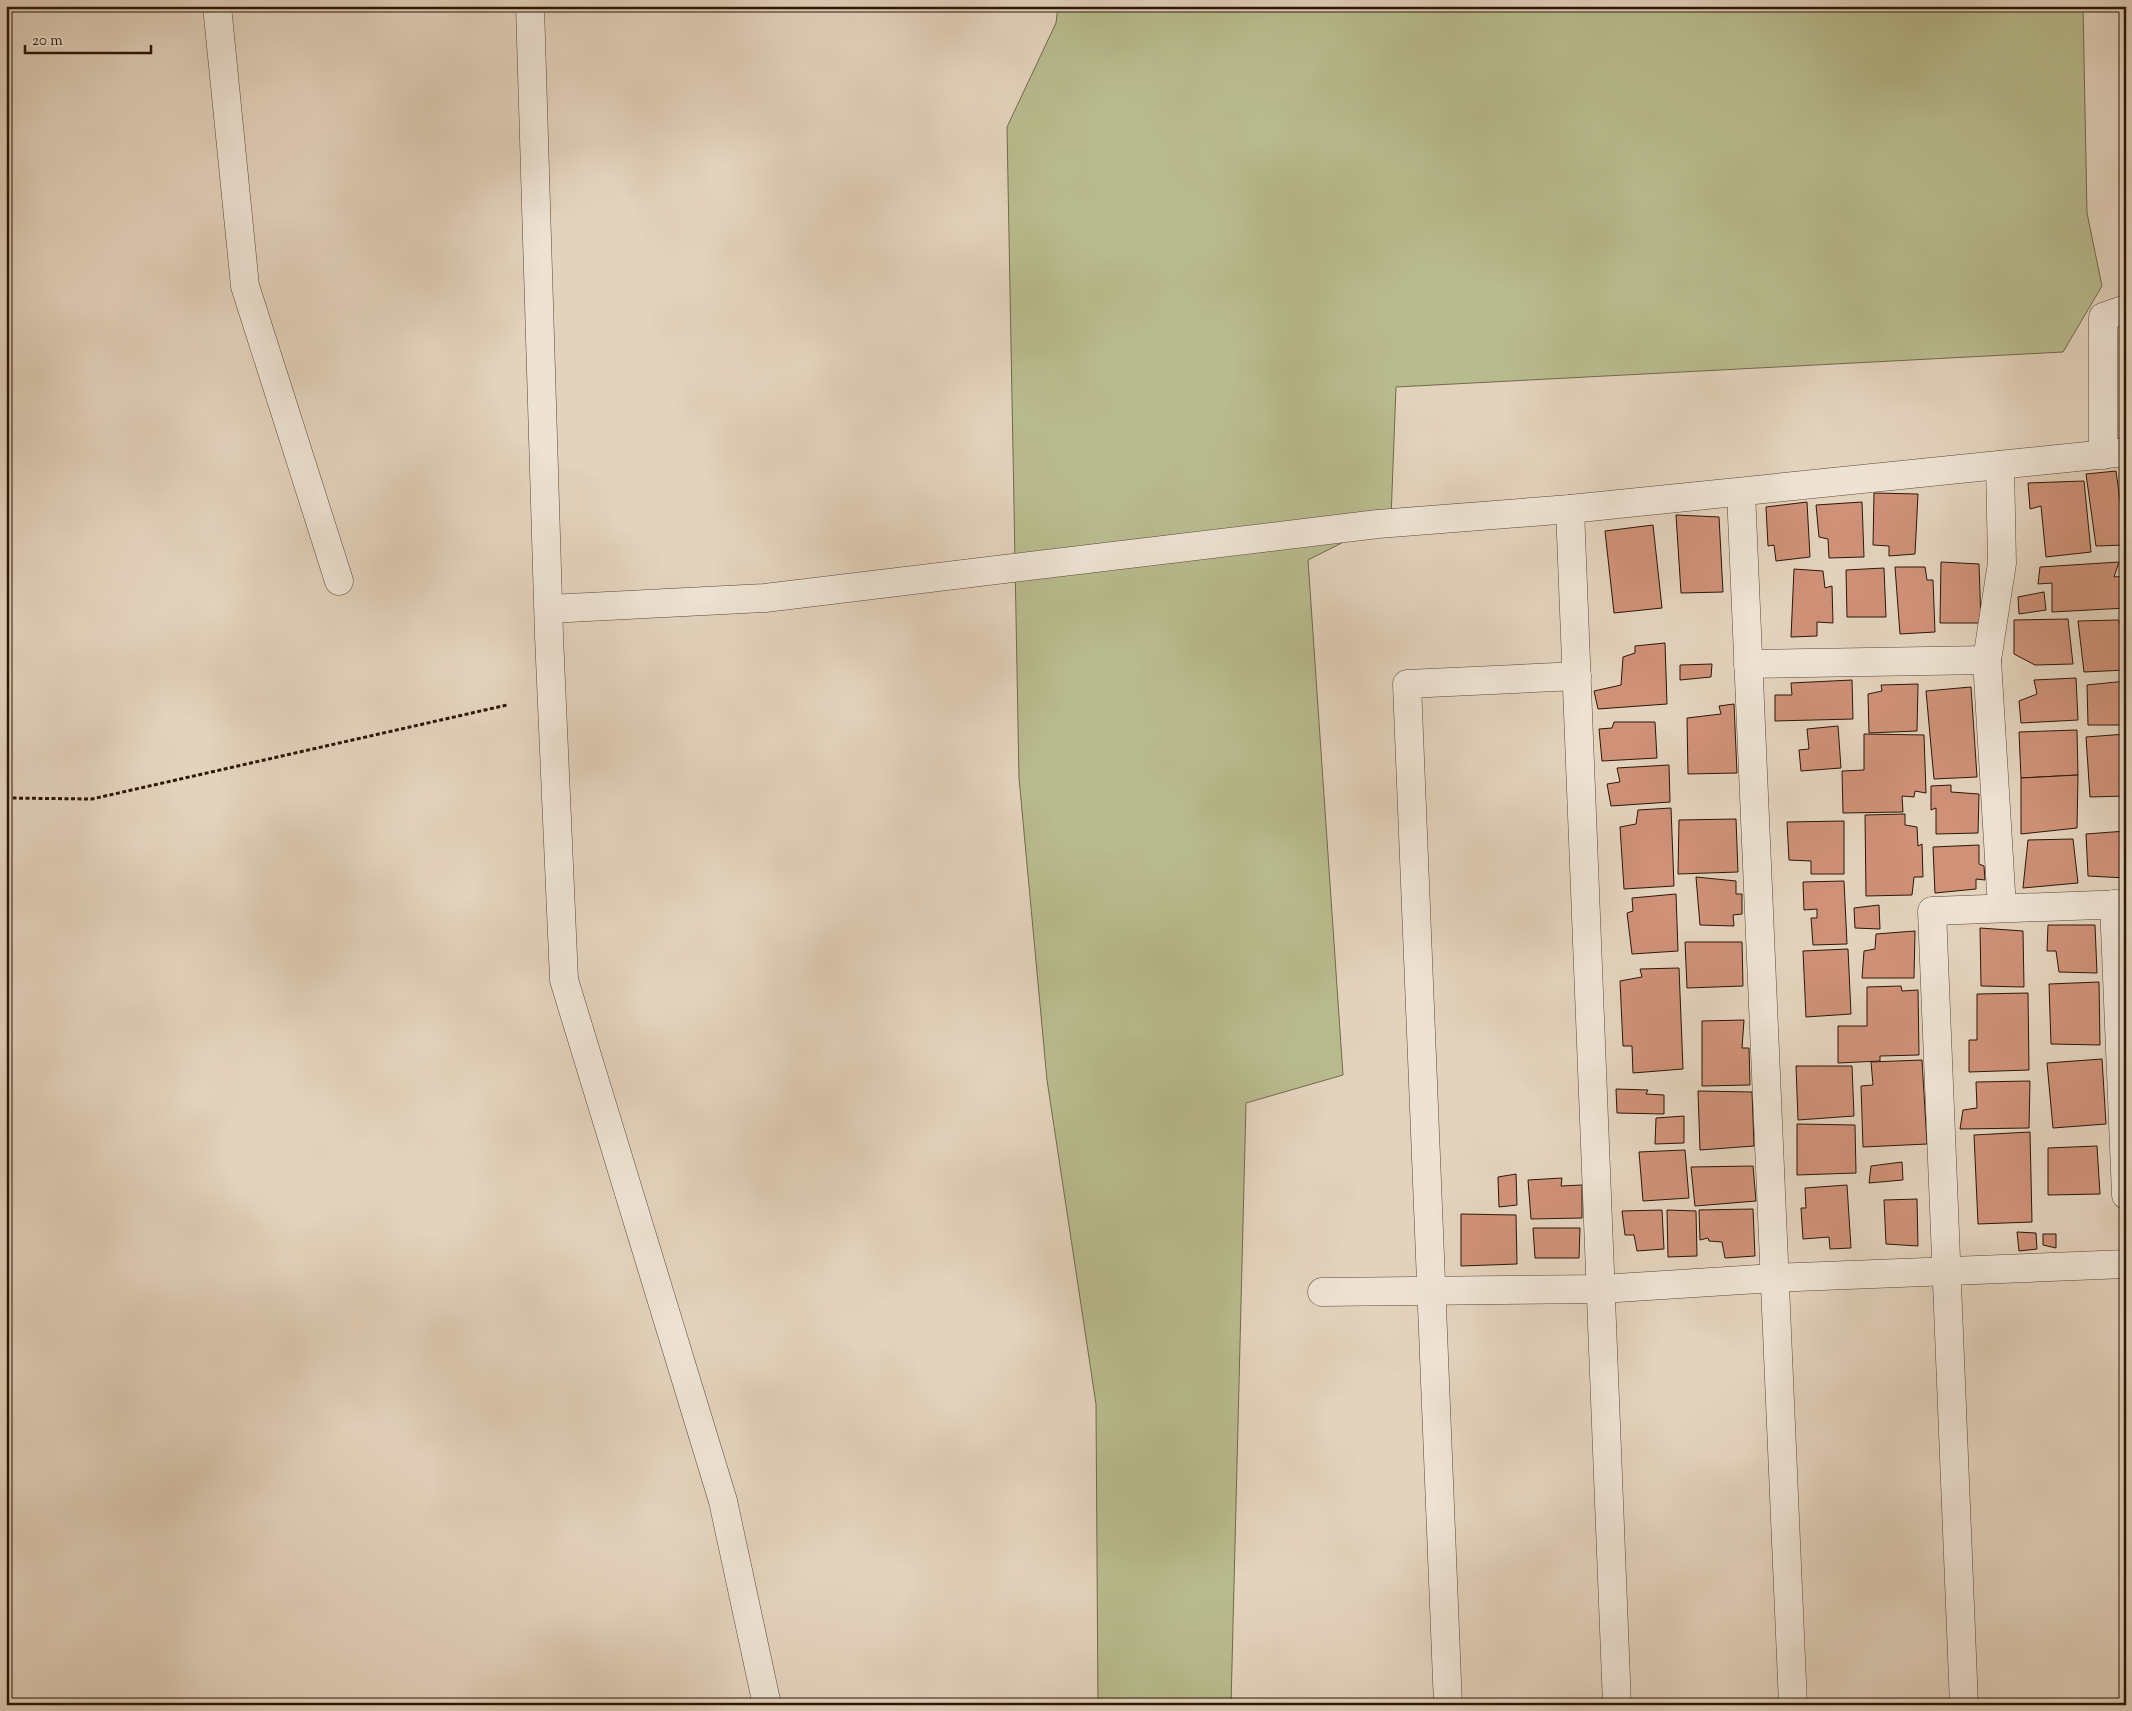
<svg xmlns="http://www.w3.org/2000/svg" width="2132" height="1711" font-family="'Sorts Mill Goudy',serif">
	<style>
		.green { fill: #b8bb8e; stroke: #72694a }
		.building { fill: #cf9178; stroke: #2c1707 }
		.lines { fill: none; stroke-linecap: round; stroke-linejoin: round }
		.minor-casing { stroke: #5a4634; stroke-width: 29 }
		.tertiary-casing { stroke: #5a4634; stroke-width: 29 }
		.path { stroke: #2c1707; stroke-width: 3; stroke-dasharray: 4 2.5; stroke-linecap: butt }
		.minor { stroke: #ede2d3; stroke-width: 28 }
		.tertiary { stroke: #ede2d3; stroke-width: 28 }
	</style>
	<rect width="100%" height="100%" fill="#e3d2bc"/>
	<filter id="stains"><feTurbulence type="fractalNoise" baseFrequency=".004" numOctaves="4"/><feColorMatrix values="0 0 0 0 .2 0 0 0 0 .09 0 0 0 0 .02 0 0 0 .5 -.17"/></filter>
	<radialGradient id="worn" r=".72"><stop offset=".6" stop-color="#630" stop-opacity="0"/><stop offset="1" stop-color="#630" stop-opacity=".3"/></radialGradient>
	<path class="green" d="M1058 6H2083L2087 213 2102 286 2063 352 1396 387 1391 518 1308 560 1343 1075 1246 1103 1231 1705H1098L1096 1404 1047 1080 1019 778 1007 127 1056 23Z"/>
	<g class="building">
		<path d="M2116 471 2126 545 2096 546 2086 474Z"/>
		<path d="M2084 481 2091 552 2046 557 2041 506 2030 509 2028 483Z"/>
		<path d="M1874 493 1918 494 1915 554 1889 556V546L1873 545Z"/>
		<path d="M1807 502 1810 557 1776 561 1774 545 1768 546 1766 507Z"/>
		<path d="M1862 502 1864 557 1829 558 1828 539 1819 537 1816 505Z"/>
		<path d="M1676 515 1719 517 1723 592 1681 593Z"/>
		<path d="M1653 525 1662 608 1614 613 1605 531Z"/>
		<path d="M1941 562 1979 564 1981 623H1940Z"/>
		<path d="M2119 562 2114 577 2126 576V608L2052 612V583L2038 584 2040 567Z"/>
		<path d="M1895 567H1925L1927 580H1933L1935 632 1900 634Z"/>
		<path d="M1884 568 1886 617H1847L1846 570Z"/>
		<path d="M1794 569 1823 571 1825 588 1832 586 1833 623 1817 622V636L1791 637Z"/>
		<path d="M2044 592 2046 610 2019 614 2018 597Z"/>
		<path d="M2068 619 2073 664 2035 665 2014 654V620Z"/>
		<path d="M2118 620 2126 634V670L2084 672 2078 621Z"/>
		<path d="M1665 643 1667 704 1598 709 1594 691 1621 685 1623 657 1635 653V646Z"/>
		<path d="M1712 664 1711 677 1680 680V665Z"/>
		<path d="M2076 678 2078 720 2021 723 2019 701 2037 694 2034 680Z"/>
		<path d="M1852 680 1853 719 1775 721V695H1792L1791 683Z"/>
		<path d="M2126 681V725H2088L2087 685Z"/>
		<path d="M1918 684 1917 731 1869 733 1868 694 1882 691 1881 685Z"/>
		<path d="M1971 687 1977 777 1934 779 1926 691Z"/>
		<path d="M1734 704 1737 773 1688 774 1687 718 1721 714 1719 706Z"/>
		<path d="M1614 722H1655L1657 758 1602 761 1599 729 1612 728Z"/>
		<path d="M1838 726 1841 768 1801 771 1799 750 1809 749 1807 729Z"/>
		<path d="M2077 730 2078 775 2021 778 2019 732Z"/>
		<path d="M1864 734 1924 735 1926 793 1915 791 1914 797 1902 796 1903 812 1843 813 1842 771 1864 770Z"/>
		<path d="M2126 734V796L2090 797 2086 737Z"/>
		<path d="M1669 765 1670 802 1611 806 1607 784 1620 782 1617 768Z"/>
		<path d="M2078 775 2077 828 2021 834V778Z"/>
		<path d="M1951 785V792L1979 794 1978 833 1936 834V808L1931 810V786Z"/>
		<path d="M1671 808 1674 886 1624 889 1620 827 1636 824 1638 810Z"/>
		<path d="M1905 814V825L1917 827 1918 846 1922 844 1923 877H1914L1912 895 1866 896 1865 815Z"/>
		<path d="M1736 819 1738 872 1678 874 1679 820Z"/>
		<path d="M1844 821V874H1811V861L1789 860 1787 822Z"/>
		<path d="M2126 831V878L2088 876 2086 834Z"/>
		<path d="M2073 839 2078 883 2023 888 2028 840Z"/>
		<path d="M1979 845V864L1984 866 1985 880 1976 879V889L1935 893 1933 847Z"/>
		<path d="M1696 877 1736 881V894H1742V914L1733 915 1734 926 1700 925Z"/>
		<path d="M1844 881 1847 944 1813 945 1811 918H1817V909L1804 910 1803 882Z"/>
		<path d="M1676 894 1678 951 1632 954 1627 913 1633 911 1632 898Z"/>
		<path d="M1879 905 1880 929 1855 928 1854 908Z"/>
		<path d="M2048 925H2095L2097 973 2059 972 2056 951H2047Z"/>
		<path d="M1980 928 2023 931 2024 987 1981 986Z"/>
		<path d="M1915 931 1914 978H1862L1864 951 1875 949 1876 934Z"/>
		<path d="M1685 942H1742L1743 986 1687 988Z"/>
		<path d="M1848 949 1851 1014 1806 1017 1803 951Z"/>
		<path d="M1679 968 1683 1069 1633 1073 1632 1046H1623L1620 981 1642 977 1640 969Z"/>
		<path d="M2099 982 2100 1045 2051 1044 2049 984Z"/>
		<path d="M1901 986 1902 991 1918 990 1919 1055 1880 1056V1061L1838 1063V1026H1867V987Z"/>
		<path d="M2028 993 2029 1070 1969 1072V1040H1977V994Z"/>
		<path d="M1744 1020 1742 1048H1749L1750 1085 1702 1086V1021Z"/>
		<path d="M2102 1059 2106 1124 2053 1128 2047 1063Z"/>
		<path d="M1922 1060 1927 1144 1863 1147 1861 1086 1873 1085 1871 1062Z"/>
		<path d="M1796 1066H1852L1854 1116 1798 1120Z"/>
		<path d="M2030 1081 2029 1128 1960 1129 1963 1110 1977 1108 1976 1082Z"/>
		<path d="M1616 1089 1648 1090 1646 1094 1664 1095V1114L1617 1113Z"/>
		<path d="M1698 1091 1752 1092 1754 1146 1700 1150Z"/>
		<path d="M1684 1116V1143L1655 1144 1656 1118Z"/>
		<path d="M1797 1124 1855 1125 1856 1173 1797 1175Z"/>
		<path d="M2030 1132 2032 1222 1978 1224 1974 1135Z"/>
		<path d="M2097 1146 2100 1194 2048 1195V1148Z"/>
		<path d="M1685 1150 1689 1198 1643 1201 1639 1152Z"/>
		<path d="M1902 1162 1903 1180 1869 1183 1871 1166Z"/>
		<path d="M1753 1166 1756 1201 1695 1206 1691 1167Z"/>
		<path d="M1516 1174 1517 1205 1499 1207 1498 1177Z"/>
		<path d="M1562 1178 1561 1186 1582 1185V1218L1531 1219 1528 1180Z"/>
		<path d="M1847 1185 1851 1248 1830 1249 1829 1237 1803 1239 1801 1208H1806L1805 1188Z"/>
		<path d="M1917 1199 1918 1246 1886 1244 1884 1200Z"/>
		<path d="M1753 1209 1755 1256 1725 1258 1722 1242 1709 1241 1708 1238 1700 1240 1699 1210Z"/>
		<path d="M1662 1210 1664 1249 1637 1251 1634 1235H1625L1622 1211Z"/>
		<path d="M1667 1210 1696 1211 1697 1256 1668 1257Z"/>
		<path d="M1461 1214 1516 1215 1517 1264 1461 1266Z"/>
		<path d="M1533 1228H1580L1579 1258H1535Z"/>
		<path d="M2017 1232 2036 1233 2037 1249 2019 1251Z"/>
		<path d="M2043 1234H2056V1248L2043 1245Z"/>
	</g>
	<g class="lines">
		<defs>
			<g id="minor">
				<path d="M217 6 245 286 339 581"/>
				<path d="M2103 455V317L2126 309"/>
				<path d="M2000 465 2002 563 1987 660 2002 908"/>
				<path d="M1741 492 1793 1705"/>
				<path d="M1570 509 1617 1705"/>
				<path d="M549 609 765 598 1378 524 1570 509 2126 452"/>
				<path d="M1748 664 1987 660"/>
				<path d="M2114 904 2126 1195"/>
				<path d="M1322 1292 1601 1289 1774 1278 2126 1264"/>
				<path d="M1448 1705 1407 684 1577 676"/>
				<path d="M1964 1705 1932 911 2126 904"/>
			</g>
			<path id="tertiary" d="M530 6 549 636 564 980 723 1501 767 1705"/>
		</defs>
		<use href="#minor" class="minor-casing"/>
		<use href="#tertiary" class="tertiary-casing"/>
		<path class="path" d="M6 798 92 799 507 705"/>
		<use href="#minor" class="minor"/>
		<use href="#tertiary" class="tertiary"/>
	</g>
	<rect width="2132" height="1711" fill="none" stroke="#e3d2bc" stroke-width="25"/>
	<rect x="8" y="8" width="2117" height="1696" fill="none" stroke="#2c1707" stroke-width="2.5"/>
	<rect x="12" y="12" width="2107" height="1686" fill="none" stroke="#2c1707"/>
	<path d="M25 45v8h126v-8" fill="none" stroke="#2c1707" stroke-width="2.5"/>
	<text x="32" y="45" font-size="15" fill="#2c1707" stroke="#ede2d3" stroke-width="4" paint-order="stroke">20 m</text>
	<rect width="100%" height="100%" filter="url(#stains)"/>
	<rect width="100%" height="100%" fill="url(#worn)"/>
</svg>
